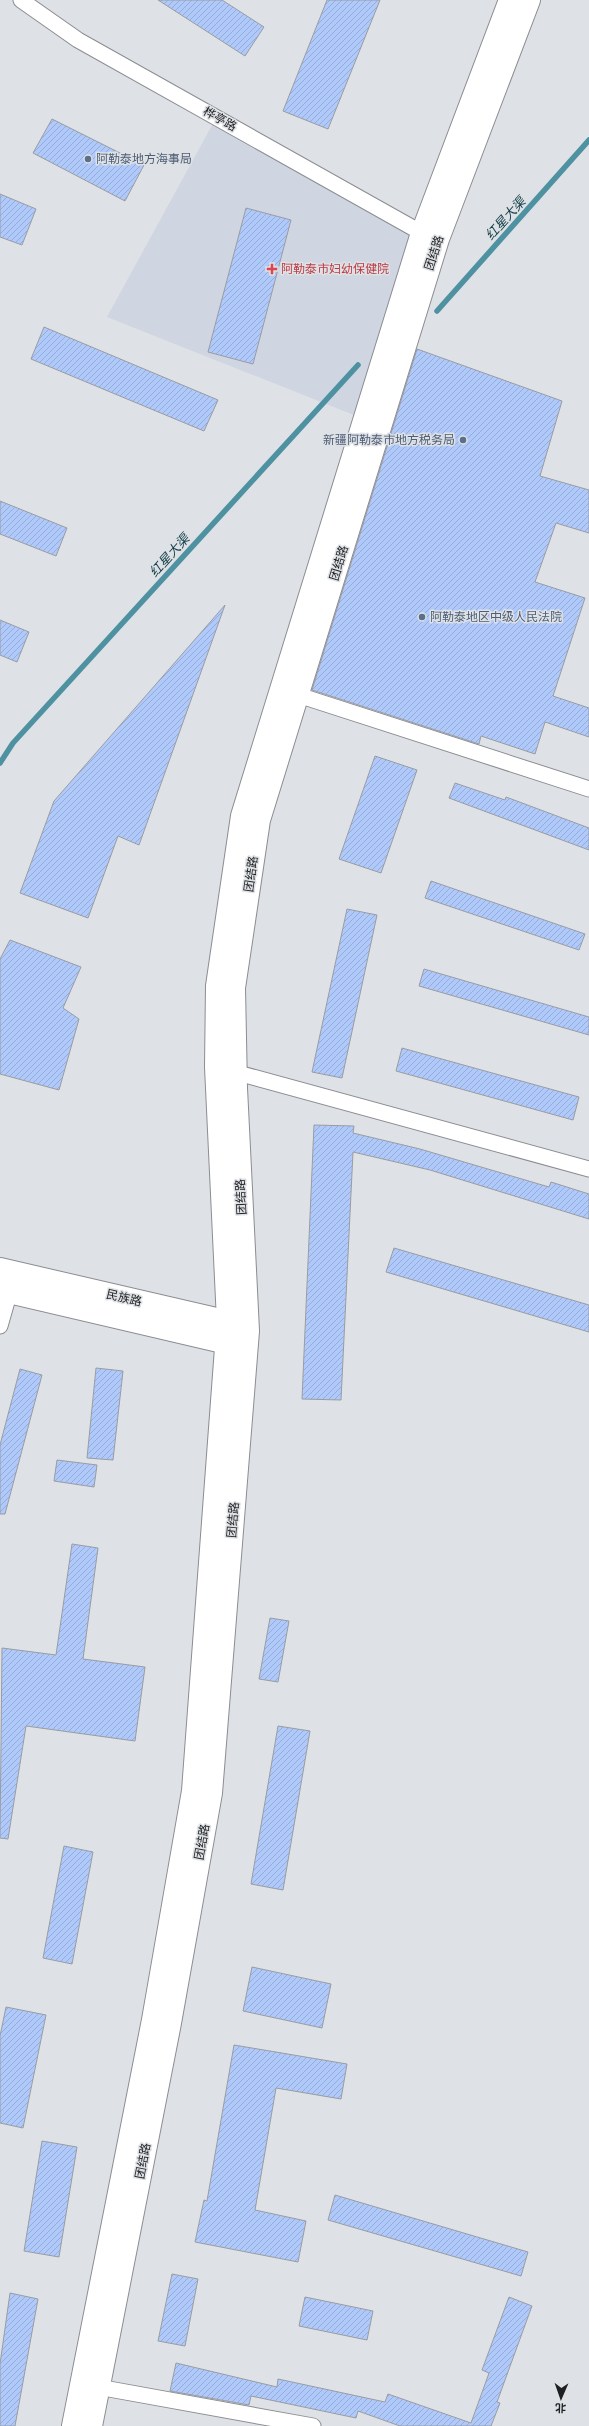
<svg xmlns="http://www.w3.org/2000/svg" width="589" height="2426" font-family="Karla,'Noto Sans SC',sans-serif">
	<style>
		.built { fill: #cfd5e1 }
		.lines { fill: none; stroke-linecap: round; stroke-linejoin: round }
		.stream { stroke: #4e91a1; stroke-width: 5.5 }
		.building { fill: url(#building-hatch); stroke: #9a9ca1 }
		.street-casing { stroke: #8b8d92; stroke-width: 17 }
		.secondary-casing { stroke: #8b8d92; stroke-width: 24 }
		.street { stroke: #fff; stroke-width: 15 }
		.secondary { stroke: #fff; stroke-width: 22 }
		.service-dot { fill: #5c6f8a; stroke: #dee1e5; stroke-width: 1.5 }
		.health-dot { fill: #e0444e; stroke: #dee1e5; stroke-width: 1.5 }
		.labels { text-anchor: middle; stroke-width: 3; stroke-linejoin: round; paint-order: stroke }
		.street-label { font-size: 12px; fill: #1e1f20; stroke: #dee1e5 }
		.service-label { font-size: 12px; fill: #4e5e75; stroke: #dee1e5; text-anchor: start }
		.health-label { font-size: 12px; fill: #be3a42; stroke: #dee1e5; text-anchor: start }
		.water-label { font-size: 13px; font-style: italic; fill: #123f49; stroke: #dee1e5 }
	</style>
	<defs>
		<pattern id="building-hatch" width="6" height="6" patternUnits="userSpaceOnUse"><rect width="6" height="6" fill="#afc9fb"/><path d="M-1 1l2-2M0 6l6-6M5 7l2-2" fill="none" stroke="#96acd7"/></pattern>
	</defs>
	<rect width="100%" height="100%" fill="#dee1e5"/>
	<path class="built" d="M216 118 422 233 364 419 107 317Z"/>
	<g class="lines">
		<g class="stream">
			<path d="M437 311 589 140"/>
			<path d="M0 763 13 743 358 365"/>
		</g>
	</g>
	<g class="building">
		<path d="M158 0H222L264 27 245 56Z"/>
		<path d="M327 0H380L328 129 283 111Z"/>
		<path d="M52 119 144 165 125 201 33 153Z"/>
		<path d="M0 194 36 209 22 245 0 237Z"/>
		<path d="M246 208 291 220 253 364 208 352Z"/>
		<path d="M44 327 218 400 204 431 31 359Z"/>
		<path d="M417 349 562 401 540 476 589 490V533L556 523 535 582 585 598 553 696 589 708V737L545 722 535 754 481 736 479 744 312 690Z"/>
		<path d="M0 501 67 528 56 556 0 534Z"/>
		<path d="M225 605 139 845 118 836 88 918 20 893 54 801Z"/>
		<path d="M0 620 29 632 17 662 0 655Z"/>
		<path d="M375 756 417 770 381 873 339 859Z"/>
		<path d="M455 783 505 800 506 797 589 828V850L449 798Z"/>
		<path d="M431 881 585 934 579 950 425 898Z"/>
		<path d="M347 909 377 915 342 1078 312 1072Z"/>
		<path d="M10 940 81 967 63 1008 79 1019 59 1090 0 1074V959Z"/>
		<path d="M424 969 589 1017V1035L419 986Z"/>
		<path d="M402 1048 579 1097 573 1120 396 1071Z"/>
		<path d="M314 1125 354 1126 353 1133 420 1149 549 1187 551 1182 589 1194V1219L430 1170 353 1152 341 1400 302 1399Z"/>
		<path d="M394 1248 589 1305V1332L386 1272Z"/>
		<path d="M96 1368 123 1371 113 1460 87 1458Z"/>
		<path d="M20 1369 42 1375 5 1514H0V1445Z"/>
		<path d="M57 1460 97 1465 94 1487 54 1481Z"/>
		<path d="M72 1544 98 1548 83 1659 145 1667 135 1741 26 1726 8 1839 0 1838 2 1648 56 1655Z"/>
		<path d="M270 1618 289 1621 278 1682 259 1679Z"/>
		<path d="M278 1726 310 1731 283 1890 251 1884Z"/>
		<path d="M64 1846 93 1852 72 1964 43 1958Z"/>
		<path d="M252 1967 331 1984 322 2028 243 2011Z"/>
		<path d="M6 2007 46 2015 23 2128 0 2123V2036Z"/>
		<path d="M234 2045 347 2064 341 2099 276 2088 255 2210 306 2221 298 2262 195 2242 204 2200 207 2201Z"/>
		<path d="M42 2141 77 2147 59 2257 24 2251Z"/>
		<path d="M335 2195 528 2252 521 2276 328 2220Z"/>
		<path d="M172 2274 198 2279 185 2346 158 2341Z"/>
		<path d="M10 2293 38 2299 15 2426H0V2364Z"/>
		<path d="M305 2297 373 2311 367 2340 299 2326Z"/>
		<path d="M509 2297 532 2306 497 2402 500 2403 491 2426H400L358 2411 356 2418 251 2396 249 2405 170 2391 176 2363 277 2387 278 2379 385 2402 388 2394 471 2423 489 2373 482 2370Z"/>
	</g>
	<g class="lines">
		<defs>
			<g id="street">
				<path d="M21 0 78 40 422 233"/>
				<path d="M298 695 589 789"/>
				<path d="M227 1070 589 1169"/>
				<path d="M0 1326 12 1284"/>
				<path d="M98 2387 313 2426"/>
			</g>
			<g id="secondary">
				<path d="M0 1269 242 1325"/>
				<path d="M0 1290 240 1346"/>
				<path d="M73 2426 153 2020 193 1791 228 1321 216 1067 217 986 242 816 422 233 510 0"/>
				<path d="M91 2426 170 2023 211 1793 248 1331 236 1088 234 988 259 820 438 239 529 0"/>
			</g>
		</defs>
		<use href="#street" class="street-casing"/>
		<use href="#secondary" class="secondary-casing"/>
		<use href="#street" class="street"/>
		<use href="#secondary" class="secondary"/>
	</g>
	<g class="service-dot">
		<circle cx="88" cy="159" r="4"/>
		<circle cx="463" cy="440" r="4"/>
		<circle cx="422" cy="617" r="4"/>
	</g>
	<path class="health-dot" d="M270 263h4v4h4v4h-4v4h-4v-4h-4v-4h4z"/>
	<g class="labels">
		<g class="street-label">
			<text transform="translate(220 119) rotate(29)" y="4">桦亭路</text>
			<text transform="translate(434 253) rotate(-72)" y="4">团结路</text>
			<text transform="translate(339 563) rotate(-73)" y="4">团结路</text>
			<text transform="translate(251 874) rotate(-82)" y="4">团结路</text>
			<text transform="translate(241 1197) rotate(-93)" y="4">团结路</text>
			<text transform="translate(124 1298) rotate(13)" y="4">民族路</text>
			<text transform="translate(233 1520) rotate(-85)" y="4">团结路</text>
			<text transform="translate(202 1842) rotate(-80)" y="4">团结路</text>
			<text transform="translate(143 2161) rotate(-79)" y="4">团结路</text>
		</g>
		<g class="service-label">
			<text x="96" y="163">阿勒泰地方海事局</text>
			<text x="455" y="444" text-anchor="end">新疆阿勒泰市地方税务局</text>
			<text x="430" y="621">阿勒泰地区中级人民法院</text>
		</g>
		<g class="health-label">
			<text x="281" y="273">阿勒泰市妇幼保健院</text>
		</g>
		<g class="water-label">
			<text transform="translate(505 218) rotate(-48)" y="5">红星大渠</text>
			<text transform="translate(169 555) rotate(-48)" y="5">红星大渠</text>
		</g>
	</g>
	<g transform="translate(561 2398) rotate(182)" stroke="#dee1e5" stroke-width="3" paint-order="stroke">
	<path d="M0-3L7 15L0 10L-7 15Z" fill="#1e1f20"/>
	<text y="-6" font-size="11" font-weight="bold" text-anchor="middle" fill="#1e1f20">北</text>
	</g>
</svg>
